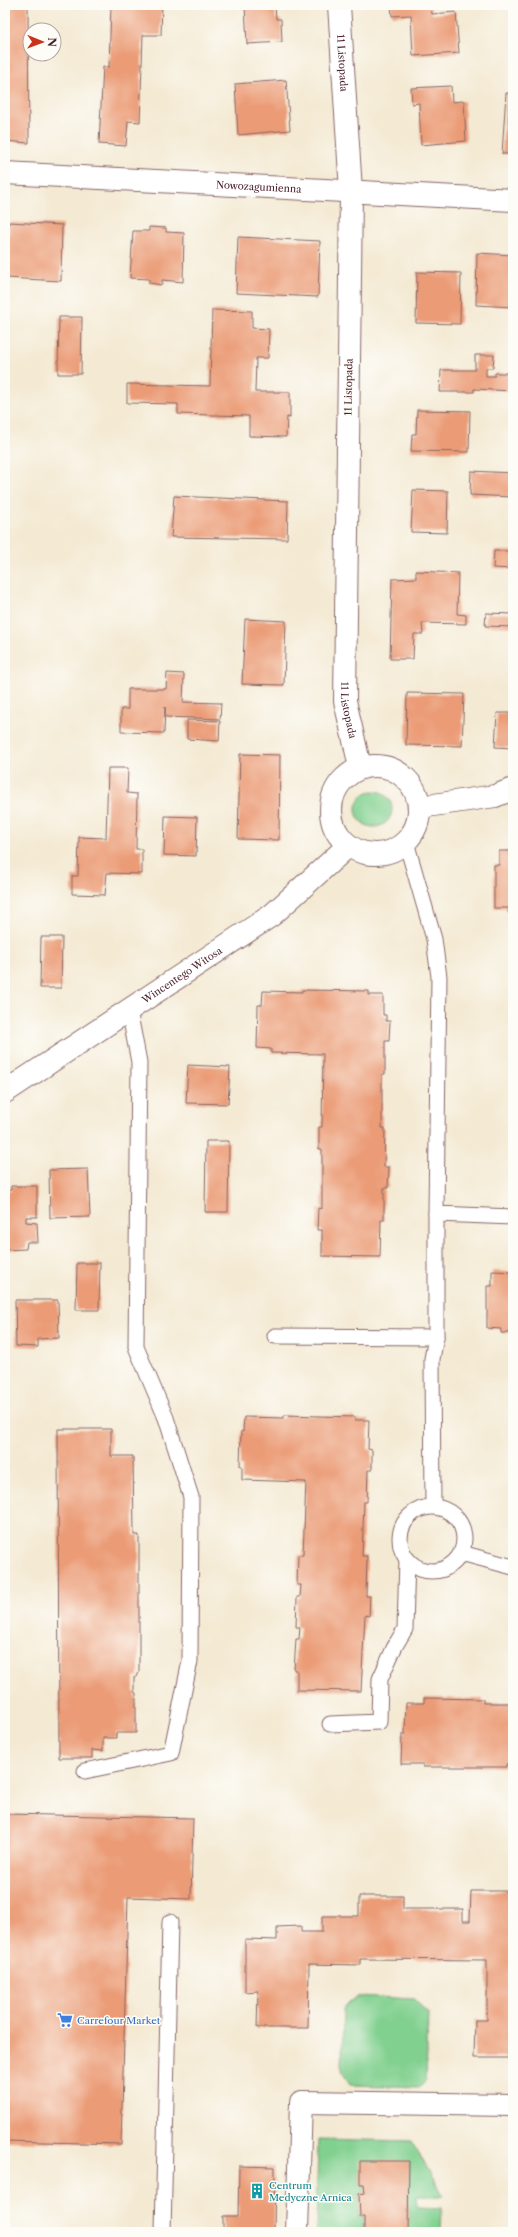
<svg xmlns="http://www.w3.org/2000/svg" width="518" height="2237" font-family="'Libre Caslon Text',serif">
	<style>
		.green { fill: #81d08f; stroke: #66785d }
		.building { fill: #eb9c77 }
		.lines { fill: none; stroke-linecap: round; stroke-linejoin: round }
		.service-casing { stroke: #866666; stroke-width: 17 }
		.minor-casing { stroke: #866666; stroke-width: 24 }
		.service { stroke: #fff; stroke-width: 15 }
		.minor { stroke: #fff; stroke-width: 22 }
		.labels { text-anchor: middle; stroke-width: 3; stroke-linejoin: round; paint-order: stroke }
		.street-label { font-size: 10px; fill: #4a1f2b; stroke: #fdfcf7 }
		.shop-label { font-size: 10px; fill: #366cbe; stroke: #fdfcf7; text-anchor: start }
		.culture-label { font-size: 10px; fill: #0d838f; stroke: #fdfcf7; text-anchor: start }
	</style>
	<rect width="100%" height="100%" fill="#fdfcf7"/>
	<filter id="ink" filterUnits="userSpaceOnUse"><feTurbulence type="fractalNoise" baseFrequency=".025" numOctaves="2"/><feDisplacementMap in="SourceGraphic" scale="8" xChannelSelector="R" yChannelSelector="G"/><feConvolveMatrix kernelMatrix="1 2 1 2 8 2 1 2 1" color-interpolation-filters="sRGB"/></filter>
	<filter id="wash" filterUnits="userSpaceOnUse"><feTurbulence type="fractalNoise" baseFrequency=".012" numOctaves="4" result="noise"/><feDisplacementMap in="SourceGraphic" scale="16" xChannelSelector="R" yChannelSelector="G"/><feGaussianBlur stdDeviation="0.9" result="paint"/><feColorMatrix in="noise" values="0 0 0 0 0 0 0 0 0 0 0 0 0 0 0 0 0 1.4 0 .05"/><feComposite in="paint" operator="in"/></filter>
	<g filter="url(#wash)">
		<rect width="100%" height="100%" fill="#f4ead4"/>
		<g class="green">
			<circle cx="374" cy="809" r="18"/>
			<path d="M359 1996 415 1999 428 2014 426 2081 420 2087 350 2085 342 2070 343 2009 349 2002Z"/>
			<path d="M318 2139 411 2141 444 2196H417L418 2207 442 2208 441 2232H408L409 2162 361 2161 360 2183 364 2184 365 2193 359 2194 360 2217H364V2232H316Z"/>
		</g>
		<g id="blocks">
			<g class="building">
				<path d="M5 5H28L29 143 5 141Z"/>
				<path d="M111 5H162L161 35H143L140 122 128 121 126 146 99 144 103 67H109Z"/>
				<path d="M245 5H275L276 19H281L282 42 247 44Z"/>
				<path d="M391 5H431L432 14 456 12 459 53 413 56 411 15 392 16Z"/>
				<path d="M286 80 290 130 238 135 235 84Z"/>
				<path d="M451 86 452 102 464 101 466 141 421 145 419 103 412 104 411 88Z"/>
				<path d="M506 93 513 94V154H502Z"/>
				<path d="M9 222 62 225 61 281 6 278Z"/>
				<path d="M149 227 166 228V232L184 233 183 282 162 280V285L149 283V279L130 278 133 231H149Z"/>
				<path d="M238 237 320 241 318 297 236 293Z"/>
				<path d="M477 253 513 255V307L476 305Z"/>
				<path d="M417 272 461 273 460 324 416 323Z"/>
				<path d="M212 310 252 311V328L269 329 268 358H256L255 392H290V418L287 417 286 437 249 436V416L178 414V404L127 403V384L210 386Z"/>
				<path d="M59 317H82L81 374H58Z"/>
				<path d="M475 355H494L493 368H486V376H495V373H513V391L474 389V392H440L441 370H475Z"/>
				<path d="M417 410 470 411 469 452 411 451 412 434H416Z"/>
				<path d="M471 471 513 473V497L470 495Z"/>
				<path d="M413 490 448 491 447 533 411 532Z"/>
				<path d="M174 496 288 501 287 539 171 537Z"/>
				<path d="M494 551H513V569L493 568Z"/>
				<path d="M416 571 458 573 457 614 466 615V624L422 623 423 634H414L413 659H390L392 579 416 578Z"/>
				<path d="M486 613 513 614V627L485 626Z"/>
				<path d="M245 619 286 621 284 685 242 684Z"/>
				<path d="M167 673 184 674 183 702 221 703 220 719 166 717 165 707 164 733 121 732V709H128V689H166Z"/>
				<path d="M407 693 464 694 462 746 406 745Z"/>
				<path d="M497 713H513V748L495 747Z"/>
				<path d="M187 720 220 721 219 741 187 739Z"/>
				<path d="M240 754 280 755 279 840 238 839Z"/>
				<path d="M108 768H128L127 793 137 794 136 849H142V874L107 873 105 895 72 894V876H78L79 837 106 838Z"/>
				<path d="M165 816 197 817 196 856 164 855Z"/>
				<path d="M499 851H513V913H508L509 908H494V865H499Z"/>
				<path d="M41 937H62L61 988H40Z"/>
				<path d="M302 990 369 991V995H383V1015H386V1021H390L389 1041H385V1074H382V1128H385L384 1167H389L388 1188H384V1220H381L380 1257 322 1256V1230H317L318 1208 322 1209V1149H319V1127H322L323 1054 271 1053V1049L257 1048 258 1005H262L263 991 302 992Z"/>
				<path d="M188 1065 230 1067 228 1104 186 1103Z"/>
				<path d="M206 1141H229L228 1212H205Z"/>
				<path d="M88 1169 90 1217 50 1218 49 1170Z"/>
				<path d="M11 1186H37V1217H26V1222L37 1223 38 1242H27L26 1249 5 1250V1191L11 1190Z"/>
				<path d="M77 1263H100L99 1310H76Z"/>
				<path d="M492 1271 513 1272V1333H501V1329L487 1328V1286H492Z"/>
				<path d="M15 1300H58L59 1338 38 1339V1347L16 1346Z"/>
				<path d="M284 1415 355 1417V1420H369L368 1449 372 1450V1470H368L367 1502H364L362 1556H367L366 1596H370L369 1616 365 1615 361 1691 297 1690V1670H294L296 1639H299L300 1627H296L297 1597H300L301 1585H297L298 1555H303L306 1482 242 1480V1466H240L241 1431 243 1432 244 1417 284 1418Z"/>
				<path d="M58 1429H111V1456H133L134 1535H139V1672L137 1677H134V1692L136 1693V1733H116V1738H103V1751L92 1750V1758H59Z"/>
				<path d="M424 1698 483 1699V1703H513V1764H506V1767H423V1764H401L402 1734H405L406 1703H424Z"/>
				<path d="M5 1814 193 1818 191 1899 128 1897 121 2144 5 2141Z"/>
				<path d="M471 1891H513V2058H474L475 2020H487V1960L360 1959V1965L309 1964 308 2028H257L258 1991 245 1992V1939L277 1940V1927L301 1926V1932H322V1916H359V1896H403V1909H463V1921H470Z"/>
				<path d="M360 2161H409L408 2232H364V2217H360L359 2194 365 2193 364 2184H360Z"/>
				<path d="M239 2166 275 2167 274 2232H223V2216H238Z"/>
			</g>
		</g>
	</g>
	<g filter="url(#ink)">
		<use href="#blocks" fill-opacity="0" stroke="#866666" stroke-width="1"/>
		<g class="lines">
			<defs>
				<g id="service">
					<path d="M406 842 434 939 439 977 436 1214 513 1217"/>
					<path d="M275 1336 436 1337"/>
					<path d="M433 1506 432 1359 436 1337V1214"/>
					<circle cx="432" cy="1539" r="32"/>
					<path d="M461 1553 513 1567"/>
					<path d="M330 1724 379 1722 380 1679 395 1646 405 1629 407 1559"/>
					<path d="M85 1771 171 1753 190 1661 191 1497 166 1418 136 1347 139 1062 129 1010"/>
					<path d="M163 2232 170 1922"/>
				</g>
				<g id="minor">
					<path id="s1" d="M339 5 351 191 345 701 360 767"/>
					<path id="s2" d="M5 173 513 200"/>
					<circle cx="375" cy="810" r="44"/>
					<path d="M420 807 495 796 513 789"/>
					<path id="s3" d="M5 1092 272 915 348 846"/>
					<path d="M297 2232 301 2102 513 2105"/>
				</g>
			</defs>
			<use href="#service" class="service-casing"/>
			<use href="#minor" class="minor-casing"/>
			<use href="#service" class="service"/>
			<use href="#minor" class="minor"/>
		</g>
	</g>
	<defs>
		<symbol id="supermarket-bare" viewBox="-9 -9 18 18"><path d="M-6-5.5h2.5l.6 2H6L4.5 2H-2.5L-4.4-4H-6ZM-1.5 3.2a1.3 1.3 0 1 0 .1 0ZM3 3.2a1.3 1.3 0 1 0 .1 0Z" fill="#3f7fe0" stroke="#fdfcf7" stroke-width="2.5" paint-order="stroke"/></symbol>
		<symbol id="building-bare" viewBox="-9 -9 18 18"><path d="M-4-6H4V6H1V3H-1V6H-4ZM-2.5-4.3h1.7v1.8h-1.7ZM.8-4.3h1.7v1.8H.8ZM-2.5-1h1.7V.8h-1.7ZM.8-1h1.7V.8H.8Z" fill="#0f9aa8" stroke="#fdfcf7" stroke-width="2.5" paint-order="stroke"/></symbol>
	</defs>
	<g fill-rule="evenodd">
		<use href="#supermarket-bare" x="54" y="2009" width="22" height="22"/>
		<use href="#building-bare" x="246" y="2180" width="22" height="22"/>
	</g>
	<g class="labels">
		<g class="street-label">
			<text dy="4" stroke="none"><textPath href="#s1" startOffset="58">11 Listopada</textPath></text>
			<text dy="4" stroke="none"><textPath href="#s2" startOffset="254">Nowozagumienna</textPath></text>
			<text transform="translate(348 387) rotate(-89)" y="4">11 Listopada</text>
			<text dy="4" stroke="none"><textPath href="#s1" startOffset="706">11 Listopada</textPath></text>
			<text dy="4" stroke="none"><textPath href="#s3" startOffset="212">Wincentego Witosa</textPath></text>
		</g>
		<g class="shop-label">
			<text x="77" y="2024">Carrefour Market</text>
		</g>
		<g class="culture-label">
			<text x="269" y="2189">Centrum<tspan x="269" dy="12">Medyczne Arnica</tspan></text>
		</g>
	</g>
	<rect width="518" height="2237" fill="none" stroke="#fdfcf7" stroke-width="20"/>
	<g transform="translate(42 42) rotate(91)"><circle r="19" fill="#fdfcf7" stroke="#b5a4a5"/>
	<path d="M0-3L7 15L0 10L-7 15Z" fill="#c8321e"/>
	<text y="-6" font-size="11" font-weight="bold" text-anchor="middle" fill="#4a1f2b">N</text>
	</g>
</svg>
